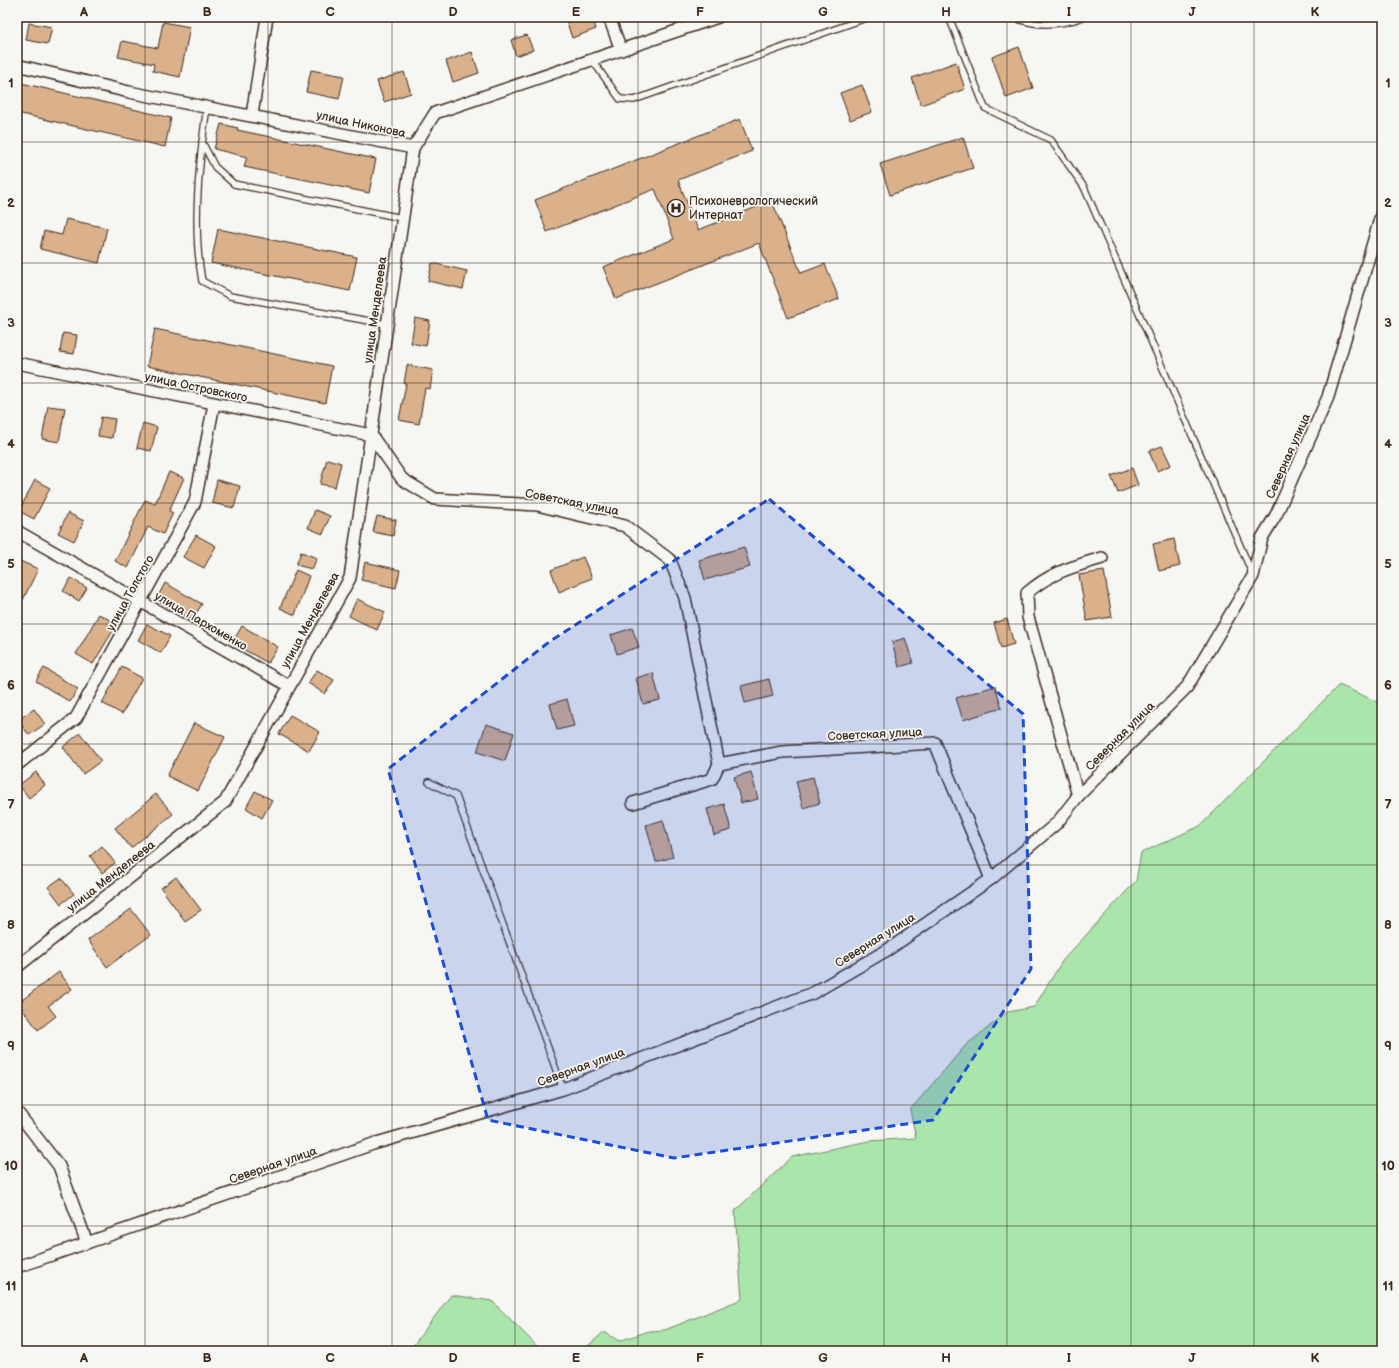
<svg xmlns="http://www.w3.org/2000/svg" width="1399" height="1368" font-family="'Balsamiq Sans',sans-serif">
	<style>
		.green { fill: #aae6ac; stroke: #728865 }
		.building { fill: #dab18b; stroke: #3b2a1e }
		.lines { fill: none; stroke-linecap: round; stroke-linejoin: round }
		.lane-casing { stroke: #3b2a1e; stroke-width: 8 }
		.street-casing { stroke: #3b2a1e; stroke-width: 14 }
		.lane { stroke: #f6f6f2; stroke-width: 5.5 }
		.street { stroke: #f6f6f2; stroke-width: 11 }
		.marked { fill: #1d4ed8; fill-opacity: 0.2; stroke: #1d4ed8; stroke-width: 3; stroke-dasharray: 8 5; stroke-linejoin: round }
		.grid { fill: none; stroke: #3b2a1e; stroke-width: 1; stroke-opacity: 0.55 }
		.labels { text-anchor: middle; stroke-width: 3.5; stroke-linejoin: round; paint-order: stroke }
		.street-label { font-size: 12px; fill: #3b2a1e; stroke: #f6f6f2 }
		.poi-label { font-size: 12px; fill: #3b2a1e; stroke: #f6f6f2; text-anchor: start }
		.neatline { fill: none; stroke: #3b2a1e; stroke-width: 1.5 }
		.grid-label { font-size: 13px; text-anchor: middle; font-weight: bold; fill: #3b2a1e }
	</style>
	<rect width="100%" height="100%" fill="#f6f6f2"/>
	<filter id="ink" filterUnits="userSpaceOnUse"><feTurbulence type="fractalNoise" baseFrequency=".025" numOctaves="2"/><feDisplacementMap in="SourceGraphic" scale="8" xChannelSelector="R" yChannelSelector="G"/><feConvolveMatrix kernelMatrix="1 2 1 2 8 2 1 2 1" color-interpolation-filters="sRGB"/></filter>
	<g filter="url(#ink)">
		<g class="green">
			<path d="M1339 685 1382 704V1351H582L604 1332 619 1341 649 1331 665 1330 742 1299 735 1211 792 1157 869 1141 916 1138 910 1110 966 1045 1008 1012 1034 1007 1063 960 1136 881 1141 853 1200 826Z"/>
			<path d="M451 1295 492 1301 542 1351H409Z"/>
		</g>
		<g class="building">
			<path d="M565 17H592L596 29 572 38Z"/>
			<path d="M163 22 190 27 180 77 153 71 154 64 118 57 122 41 158 48Z"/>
			<path d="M29 23 52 27 48 44 26 40Z"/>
			<path d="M527 35 533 50 516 56 511 40Z"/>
			<path d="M1019 47 1033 88 1006 98 992 57Z"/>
			<path d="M472 52 479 73 453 82 446 61Z"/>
			<path d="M956 62 965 89 921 105 912 78Z"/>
			<path d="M311 70 344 76 339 99 306 92Z"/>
			<path d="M404 72 411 93 384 102 377 81Z"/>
			<path d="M17 82 171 118 165 147 17 113Z"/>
			<path d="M862 85 872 112 850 120 840 93Z"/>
			<path d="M740 119 752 151 678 180 698 230 772 201 801 273 825 264 839 299 788 318 759 243 616 299 603 267 674 239 655 189 547 232 535 200Z"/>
			<path d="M221 124 238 128 237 130 376 159 369 193 244 167 247 157 214 149Z"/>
			<path d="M963 137 973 168 890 195 880 164Z"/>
			<path d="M66 219 107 228 99 263 40 249 44 231 62 235Z"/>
			<path d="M218 229 357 257 350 291 211 263Z"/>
			<path d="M432 263 467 271 463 289 428 281Z"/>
			<path d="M415 318 430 321 426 346 411 343Z"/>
			<path d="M155 329 332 366 325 403 147 366Z"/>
			<path d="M63 333 77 335 74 354 60 352Z"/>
			<path d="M407 365 433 370 430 389 425 388 419 424 399 420 406 384H404Z"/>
			<path d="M48 406 65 408 59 442 42 439Z"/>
			<path d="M101 417 115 419 112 438 98 436Z"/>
			<path d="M143 423 157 427 151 451 137 448Z"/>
			<path d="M1162 446 1171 465 1157 471 1149 451Z"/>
			<path d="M327 459 341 463 335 487 320 484Z"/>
			<path d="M1132 468 1138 485 1118 493 1111 476Z"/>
			<path d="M169 472 184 478 169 511 173 513 163 534 148 527 128 568 115 561 145 500 155 504Z"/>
			<path d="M35 480 50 488 34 519 19 511Z"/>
			<path d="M217 480 240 486 234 508 212 503Z"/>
			<path d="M315 510 330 516 323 534 308 528Z"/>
			<path d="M68 513 84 521 74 541 58 533Z"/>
			<path d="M377 516 396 520 393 536 373 532Z"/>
			<path d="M196 535 216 546 204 568 183 557Z"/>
			<path d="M1174 539 1180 566 1159 571 1153 544Z"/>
			<path d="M744 547 750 567 705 580 699 560Z"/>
			<path d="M301 552 317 558 312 569 296 565Z"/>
			<path d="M583 557 592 578 559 592 551 570Z"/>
			<path d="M20 561 38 569 17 612V568Z"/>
			<path d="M365 562 400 570 396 588 361 580Z"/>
			<path d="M296 570 309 576 295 615 280 608Z"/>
			<path d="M1104 571 1112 617 1087 621 1079 575Z"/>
			<path d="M71 578 87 588 79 601 63 591Z"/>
			<path d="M165 583 202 604 192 620 156 600Z"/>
			<path d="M357 599 385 612 377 630 349 616Z"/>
			<path d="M99 614 117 624 93 664 76 654Z"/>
			<path d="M1007 619 1014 644 1001 648 994 623Z"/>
			<path d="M147 624 170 636 161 653 138 640Z"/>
			<path d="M242 626 278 647 268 663 232 643Z"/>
			<path d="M632 628 639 647 617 654 611 635Z"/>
			<path d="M905 638 913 663 899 667 892 642Z"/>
			<path d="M122 667 142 678 122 714 102 703Z"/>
			<path d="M44 668 78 689 70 702 36 681Z"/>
			<path d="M317 670 334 680 325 694 308 683Z"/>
			<path d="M653 673 660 700 643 704 636 678Z"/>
			<path d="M769 679 773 696 745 703 741 686Z"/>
			<path d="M995 686 1002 708 963 720 956 698Z"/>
			<path d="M567 699 574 726 557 730 550 704Z"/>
			<path d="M34 709 45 724 29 735 18 720Z"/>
			<path d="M290 715 320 732 309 751 279 734Z"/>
			<path d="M194 723 225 737 198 791 167 776Z"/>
			<path d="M486 724 514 733 505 761 477 752Z"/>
			<path d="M80 733 101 761 83 774 63 747Z"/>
			<path d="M36 772 45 785 29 798 19 785Z"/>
			<path d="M751 772 758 799 741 803 734 777Z"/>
			<path d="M813 777 820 803 803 808 796 781Z"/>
			<path d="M255 791 272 800 262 818 246 808Z"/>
			<path d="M156 794 173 814 131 848 115 828Z"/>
			<path d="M724 804 731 830 714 835 707 809Z"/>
			<path d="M663 820 673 857 656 862 646 825Z"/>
			<path d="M102 846 115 863 102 873 90 856Z"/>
			<path d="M176 877 201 910 185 921 161 888Z"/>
			<path d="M61 878 74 894 61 904 48 887Z"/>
			<path d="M131 909 151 935 107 967 88 940Z"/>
			<path d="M59 972 72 989 48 1006 56 1016 38 1030 18 1003Z"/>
		</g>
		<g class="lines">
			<defs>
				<g id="lane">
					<path d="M949 17 985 108 1051 140 1084 187 1252 573"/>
					<path d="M1013 17C1036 27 1059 26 1083 17"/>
					<path d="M592 60 620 99 634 100 869 17"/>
					<path d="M207 107C199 160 192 228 202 281L230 296 386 324"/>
					<path d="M202 142 215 167 234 184 402 218"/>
					<path d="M429 782 456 796 563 1089"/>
				</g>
				<g id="street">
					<path d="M609 17 621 50"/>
					<path d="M17 65 129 92 413 148 435 113 718 17"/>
					<path d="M252 115 267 17"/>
					<path d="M17 363 371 435 402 479 435 499 537 505 625 526 670 560 685 598 719 764 782 752 935 743 991 879"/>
					<path d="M17 531 289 686"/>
					<path d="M17 765 76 718 195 502 214 404"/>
					<path d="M1078 796 1028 617 1027 593C1051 572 1073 567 1102 558"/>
					<path d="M633 803 712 779 719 764"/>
					<path d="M17 967 225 802 350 578 413 148"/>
					<path d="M17 1112 59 1166 87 1243"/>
					<path d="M17 1267 373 1144 563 1089 813 993 889 949 991 879 1057 823 1078 796 1187 687 1253 576 1262 538 1276 515 1328 397 1382 212"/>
				</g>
			</defs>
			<use href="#lane" class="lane-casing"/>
			<use href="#street" class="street-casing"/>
			<use href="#lane" class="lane"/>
			<use href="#street" class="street"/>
		</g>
	</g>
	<path class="marked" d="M769 499 1023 714 1031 969 933 1120 674 1158 488 1120 388 769 549 642Z"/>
	<path class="grid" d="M145 17V1351M268 17V1351M392 17V1351M515 17V1351M638 17V1351M761 17V1351M884 17V1351M1007 17V1351M1131 17V1351M1254 17V1351M17 142H1382M17 263H1382M17 383H1382M17 503H1382M17 624H1382M17 744H1382M17 865H1382M17 985H1382M17 1105H1382M17 1226H1382"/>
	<defs>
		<symbol id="hospital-ring" viewBox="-11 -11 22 22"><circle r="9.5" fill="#f6f6f2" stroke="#3b2a1e" stroke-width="1.5"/><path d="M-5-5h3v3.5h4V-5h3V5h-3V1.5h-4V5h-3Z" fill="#3b2a1e"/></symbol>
	</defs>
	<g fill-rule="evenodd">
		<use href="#hospital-ring" x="666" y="198" width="20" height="20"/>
	</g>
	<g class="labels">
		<g class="street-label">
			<text transform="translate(361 124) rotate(12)" y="4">улица Никонова</text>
			<text transform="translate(375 310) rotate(-82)" y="4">улица Менделеева</text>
			<text transform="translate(196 387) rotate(12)" y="4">улица Островского</text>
			<text transform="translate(1288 456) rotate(-66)" y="4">Северная улица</text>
			<text transform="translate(572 502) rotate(11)" y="4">Советская улица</text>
			<text transform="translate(130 593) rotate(-61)" y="4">улица Толстого</text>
			<text transform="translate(310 620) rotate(-61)" y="4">улица Менделеева</text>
			<text transform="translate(201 621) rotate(30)" y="4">улица Пархоменко</text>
			<text transform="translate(875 734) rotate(-3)" y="4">Советская улица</text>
			<text transform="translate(1120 736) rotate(-45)" y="4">Северная улица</text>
			<text transform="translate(111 876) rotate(-38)" y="4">улица Менделеева</text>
			<text transform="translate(875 940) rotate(-32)" y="4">Северная улица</text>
			<text transform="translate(581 1067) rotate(-20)" y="4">Северная улица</text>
			<text transform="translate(273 1165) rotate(-19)" y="4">Северная улица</text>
		</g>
		<g class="poi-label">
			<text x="689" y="205">Психоневрологический<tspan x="689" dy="14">Интернат</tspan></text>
		</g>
	</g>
	<rect width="1399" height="1368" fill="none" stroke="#f6f6f2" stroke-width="44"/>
	<rect x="22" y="22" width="1355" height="1324" class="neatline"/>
	<g class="grid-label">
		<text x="84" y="16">A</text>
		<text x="207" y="16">B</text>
		<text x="330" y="16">C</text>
		<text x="453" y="16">D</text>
		<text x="576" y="16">E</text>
		<text x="700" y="16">F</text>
		<text x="823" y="16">G</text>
		<text x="946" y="16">H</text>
		<text x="1069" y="16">I</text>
		<text x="1192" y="16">J</text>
		<text x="1315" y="16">K</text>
		<text x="11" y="87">1</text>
		<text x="1388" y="87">1</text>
		<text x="11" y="207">2</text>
		<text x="1388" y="207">2</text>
		<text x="11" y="327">3</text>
		<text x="1388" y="327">3</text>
		<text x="11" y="448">4</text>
		<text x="1388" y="448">4</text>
		<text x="11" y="568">5</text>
		<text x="1388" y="568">5</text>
		<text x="11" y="689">6</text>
		<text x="1388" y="689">6</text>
		<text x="11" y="809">7</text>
		<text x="1388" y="809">7</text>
		<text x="11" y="929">8</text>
		<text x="1388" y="929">8</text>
		<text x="11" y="1050">9</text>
		<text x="1388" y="1050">9</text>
		<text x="11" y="1170">10</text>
		<text x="1388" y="1170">10</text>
		<text x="11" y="1290">11</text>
		<text x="1388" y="1290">11</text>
		<text x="84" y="1362">A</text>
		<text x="207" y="1362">B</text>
		<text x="330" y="1362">C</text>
		<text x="453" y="1362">D</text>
		<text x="576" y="1362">E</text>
		<text x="700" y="1362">F</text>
		<text x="823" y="1362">G</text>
		<text x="946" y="1362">H</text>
		<text x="1069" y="1362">I</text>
		<text x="1192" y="1362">J</text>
		<text x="1315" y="1362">K</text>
	</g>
</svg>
